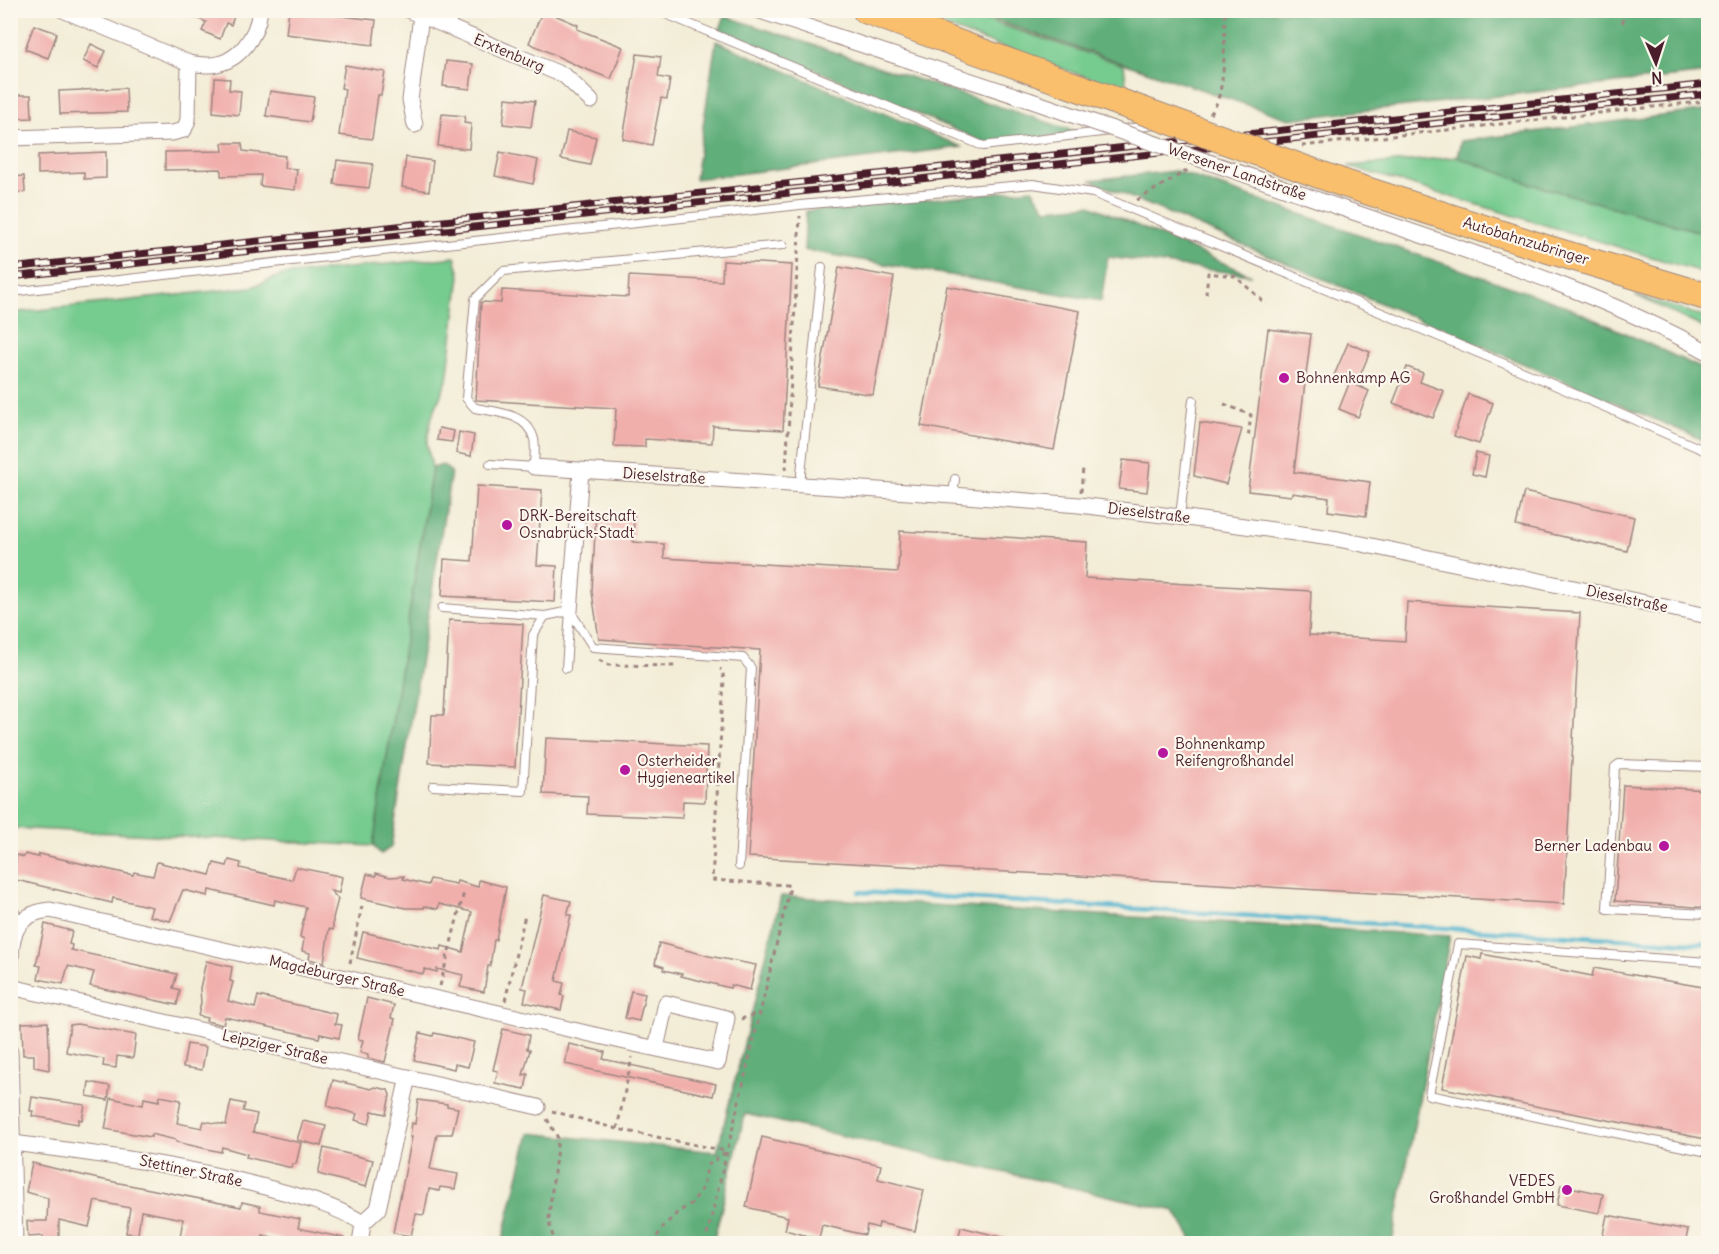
<svg xmlns="http://www.w3.org/2000/svg" width="1719" height="1254" font-family="Delius,sans-serif">
	<style>
		.green { fill: #76cb8f; stroke: #60755d; stroke-width: 1.5 }
		.forest { fill: #60af7a; stroke: #556752; stroke-width: 1.5 }
		.lines { fill: none; stroke-linecap: round; stroke-linejoin: round }
		.stream { stroke: #4fb4ce; stroke-width: 4.5 }
		.building { fill: #f1afac }
		.lane-casing { stroke: #9e8681; stroke-width: 10 }
		.street-casing { stroke: #9e8681; stroke-width: 17 }
		.highway-casing { stroke: #9e8681; stroke-width: 29 }
		.path { stroke: #9e8681; stroke-width: 3; stroke-dasharray: 4.5 4.5; stroke-linecap: butt }
		.lane { stroke: #fff; stroke-width: 8 }
		.street { stroke: #fff; stroke-width: 15 }
		.highway { stroke: #f9bf6c; stroke-width: 27 }
		.rail-casing { stroke: #4a1f2b; stroke-width: 7 }
		.rail { stroke: #fbf7ec; stroke-width: 4.5; stroke-dasharray: 14; stroke-linecap: butt }
		.street-bridge-casing { stroke: #9e8681; stroke-width: 17; stroke-linecap: butt }
		.highway-bridge-casing { stroke: #9e8681; stroke-width: 29; stroke-linecap: butt }
		.street-bridge { stroke: #fff; stroke-width: 15 }
		.highway-bridge { stroke: #f9bf6c; stroke-width: 27 }
		.poi-dot { fill: #b5179e; stroke: #fbf7ec; stroke-width: 2 }
		.labels { text-anchor: middle; stroke-width: 4.5; stroke-linejoin: round; paint-order: stroke }
		.street-label { font-size: 15px; fill: #4a1f2b; stroke: #fbf7ec }
		.poi-label { font-size: 15px; fill: #4a1f2b; stroke: #fbf7ec; text-anchor: start }
	</style>
	<rect width="100%" height="100%" fill="#fbf7ec"/>
	<filter id="ink" filterUnits="userSpaceOnUse"><feTurbulence type="fractalNoise" baseFrequency=".0167" numOctaves="2"/><feDisplacementMap in="SourceGraphic" scale="12" xChannelSelector="R" yChannelSelector="G"/><feConvolveMatrix kernelMatrix="1 2 1 2 8 2 1 2 1" color-interpolation-filters="sRGB"/></filter>
	<filter id="wash" filterUnits="userSpaceOnUse"><feTurbulence type="fractalNoise" baseFrequency=".008" numOctaves="4" result="noise"/><feDisplacementMap in="SourceGraphic" scale="24" xChannelSelector="R" yChannelSelector="G"/><feGaussianBlur stdDeviation="1.35" result="paint"/><feColorMatrix in="noise" values="0 0 0 0 0 0 0 0 0 0 0 0 0 0 0 0 0 1.4 0 .05"/><feComposite in="paint" operator="in"/></filter>
	<g filter="url(#wash)">
		<rect width="100%" height="100%" fill="#f3edd7"/>
		<g class="green">
			<path d="M902 11H959L1124 65 1127 92Z"/>
			<path d="M1457 157 1532 184 1708 234V274L1348 166Z"/>
			<path d="M455 257 460 275 447 380 431 419 427 444 432 468 373 846 11 828V313L252 287 282 275Z"/>
			<path d="M1635 295 1708 318V330Z"/>
		</g>
		<g class="forest">
			<path d="M967 11H1708V73L1289 119Z"/>
			<path d="M725 16 1080 133 988 144 720 29Z"/>
			<path d="M716 41 962 147 695 179Z"/>
			<path d="M1708 110V234L1531 184 1457 157 1461 141Z"/>
			<path d="M1176 171 1566 306 1703 369 1708 372V442L1090 180Z"/>
			<path d="M1032 189 1046 209 1090 205 1251 275 1108 257 1101 301 804 250 806 211Z"/>
			<path d="M443 465 451 472 391 847 381 854 373 846 432 468Z"/>
			<path d="M781 896 1450 936 1392 1243H1194L1175 1211 745 1114 713 1243H502L529 1133 717 1152Z"/>
		</g>
		<g class="lines">
			<path class="stream" d="M859 892 1708 944"/>
		</g>
		<g id="blocks">
			<g class="building">
				<path d="M179 10H236L231 25 226 23 220 39 202 31 206 22Z"/>
				<path d="M289 10 376 20 373 45 286 34Z"/>
				<path d="M543 10 578 25 577 29 623 47 611 79 578 66 529 43Z"/>
				<path d="M34 25 57 33 48 58 25 49Z"/>
				<path d="M91 44 106 51 98 68 83 61Z"/>
				<path d="M637 54 661 57 658 77 670 79 667 99 661 98 652 145 623 139Z"/>
				<path d="M446 61 473 64 470 89 443 86Z"/>
				<path d="M345 65 385 72 381 95H378L372 139 339 135 345 89 341 88Z"/>
				<path d="M215 78 230 79 229 90 241 91 239 115 213 112Z"/>
				<path d="M126 88 127 112 60 114 59 91Z"/>
				<path d="M270 91 314 97 310 122 266 116Z"/>
				<path d="M10 95H31L32 118 10 119Z"/>
				<path d="M506 98 535 101 531 127 503 124Z"/>
				<path d="M442 114 465 116 464 123 471 124 469 149 438 146Z"/>
				<path d="M567 131 596 137 590 165 561 159Z"/>
				<path d="M222 143H242L243 151 285 156 284 168 297 169 295 190 260 186 261 175 221 176V169L165 170V152L223 151Z"/>
				<path d="M106 152V178L84 179V172L38 174V155Z"/>
				<path d="M500 152 538 160 533 184 495 176Z"/>
				<path d="M406 157 433 161 429 191 402 187Z"/>
				<path d="M337 160 373 164 369 188 334 184Z"/>
				<path d="M24 176 25 192 10 193V177Z"/>
				<path d="M723 261 792 265 783 430 713 426 712 443 645 439V447L614 446 616 408 476 400 481 302 501 303 502 290 628 297 629 276 722 281Z"/>
				<path d="M839 267 894 277 873 395 818 386Z"/>
				<path d="M947 286 1080 311 1054 450 921 426Z"/>
				<path d="M1268 329 1311 334 1294 472 1370 482 1366 516 1328 511 1329 498 1292 493 1291 496 1248 491Z"/>
				<path d="M1348 343 1370 352 1356 385 1369 391 1358 417 1339 409 1349 384 1333 378Z"/>
				<path d="M1407 367 1423 373 1420 382 1444 391 1433 418 1393 403Z"/>
				<path d="M1468 394 1493 403 1479 444 1454 436Z"/>
				<path d="M1200 423 1242 429 1226 484 1194 476Z"/>
				<path d="M439 428 454 431 452 442 437 440Z"/>
				<path d="M459 432 474 435 471 456 456 453Z"/>
				<path d="M1476 453 1489 456 1485 477 1472 474Z"/>
				<path d="M1123 460 1150 463 1147 492 1119 489Z"/>
				<path d="M477 486 542 490 537 565 557 566 555 602 442 596 444 559 472 561Z"/>
				<path d="M1524 492 1634 517 1627 551 1516 526Z"/>
				<path d="M596 512 634 514 633 542 664 544V558L898 572 900 531 1087 542 1085 578 1311 591 1309 635 1405 641 1407 602 1580 613 1564 904 748 857 760 650 599 639 592 592Z"/>
				<path d="M449 620 523 624 515 767 429 763 432 715H444Z"/>
				<path d="M546 738 707 746 705 802 683 801 682 818 587 814 588 796 543 794Z"/>
				<path d="M1623 785 1708 790V908L1615 901Z"/>
				<path d="M25 854 38 857 39 854 133 875 134 872 153 876 157 862 210 875 214 863 227 866 229 860 241 863 240 868 292 880 296 867 339 876 342 877 339 893 331 891 338 899 333 918V930L329 929 324 963 309 959 310 953 302 951 304 939 300 937 306 907 275 900 274 905 209 890 208 896 183 890 170 921 149 916 152 907 113 898 112 903 12 879 11 864H15L17 855 24 857Z"/>
				<path d="M376 873 390 877 404 876 403 879 428 885 430 879 456 884 457 881 478 887 479 880 506 887 496 940H494L490 966H488L484 992 460 987 463 975 437 969V972L425 969 423 974 357 958 363 932 441 950 442 946 463 952 472 912 439 904 438 909 424 906V908H406L361 898 367 874 376 876Z"/>
				<path d="M544 895 571 901 567 915H571L556 981 564 983 561 995 564 996 561 1010 524 1002 527 989 522 988Z"/>
				<path d="M45 924 72 931 69 944 72 945 71 950 177 974 173 988 180 990 177 1005 90 986 94 972 68 966 63 984 38 979 41 966 36 965Z"/>
				<path d="M659 943 709 956 756 965 750 990 731 985 730 988 681 976 682 974 663 970 664 967 655 964Z"/>
				<path d="M1482 954 1592 976 1594 968 1708 988V1126L1706 1139 1442 1088 1467 956 1481 959Z"/>
				<path d="M206 961 232 967 230 981 233 982 228 1001 255 1008 258 996 337 1014 335 1024 342 1025 339 1038 320 1034 319 1038 225 1017 223 1025 206 1021 207 1018 198 1016 201 1003 200 988Z"/>
				<path d="M631 991 645 994 639 1021 625 1018Z"/>
				<path d="M367 998 394 1005 391 1018 395 1019 385 1062 368 1058V1054L360 1052 363 1040 358 1039Z"/>
				<path d="M48 1022 49 1050V1070L34 1067V1055H23L22 1023Z"/>
				<path d="M77 1024 136 1035 133 1058 117 1056 116 1068 103 1066 104 1059 66 1052 70 1025Z"/>
				<path d="M503 1029 529 1035 527 1049 530 1050 523 1075 528 1074 525 1089 495 1083 498 1071 493 1070Z"/>
				<path d="M420 1033 433 1036 434 1033 474 1042 468 1067 455 1064 454 1069 414 1060Z"/>
				<path d="M187 1044 206 1047 202 1070 183 1067Z"/>
				<path d="M569 1044 605 1052 603 1059 716 1084 713 1096 565 1064Z"/>
				<path d="M333 1080 371 1089 375 1087 388 1090 390 1095 386 1114 372 1111 369 1124 355 1120 357 1114 327 1106Z"/>
				<path d="M89 1082 110 1086 108 1100 87 1096Z"/>
				<path d="M160 1096 181 1100 177 1123 202 1128 204 1121 226 1125 231 1101 245 1104 243 1111 257 1114 253 1132 301 1143 296 1164H293L292 1168 246 1157 247 1154 222 1147 221 1152 176 1142V1140L151 1134V1137L105 1129 111 1098 143 1105 144 1098 159 1101Z"/>
				<path d="M32 1097 85 1105 82 1120 79 1119 78 1124 32 1116 33 1111H30Z"/>
				<path d="M418 1100 447 1104V1106L458 1108 452 1134H437L430 1169 458 1174 455 1189 440 1187 439 1191 429 1189 424 1215 416 1214 411 1236 393 1233 412 1137H410L412 1123 415 1124Z"/>
				<path d="M303 1121 326 1126 321 1146 297 1140Z"/>
				<path d="M762 1137 881 1165 878 1179 924 1190 915 1231 879 1223 878 1228 867 1225 865 1235 822 1225 819 1239 785 1230 788 1217 746 1207Z"/>
				<path d="M324 1148 373 1160 366 1187 318 1174Z"/>
				<path d="M32 1163 94 1178 241 1207 242 1202 260 1206V1211L300 1219 298 1228 344 1238V1244H302L263 1235 261 1244H179L183 1219 141 1211 138 1234 126 1233 130 1208 95 1201 89 1227 59 1220V1244H43V1236L28 1237 27 1221H47L48 1198 26 1192Z"/>
				<path d="M1561 1185 1603 1194 1599 1213 1557 1205Z"/>
				<path d="M1607 1215 1688 1230 1685 1244H1601Z"/>
				<path d="M961 1227 1010 1239 1009 1244H957Z"/>
			</g>
		</g>
	</g>
	<g filter="url(#ink)">
		<use href="#blocks" fill-opacity="0" stroke="#9e8681" stroke-width="1.5"/>
		<g class="lines">
			<defs>
				<g id="lane">
					<path d="M656 10 983 146 1110 131"/>
					<path d="M1125 129 1155 125"/>
					<path d="M10 292 800 205 1033 184 1093 193 1529 374 1708 452"/>
					<path d="M490 464 534 467C534 459 536 447 534 439 527 413 497 412 475 408L466 398 475 299 503 271 783 245"/>
					<path d="M800 484 822 267"/>
					<path d="M953 495 955 479"/>
					<path d="M1180 517 1193 400"/>
					<path d="M442 608 545 616"/>
					<path d="M570 611 593 647 743 658 751 668 739 866"/>
					<path d="M566 668 570 611"/>
					<path d="M1708 767 1619 764 1615 767 1607 909 1708 914"/>
					<path d="M433 786 523 791 533 635 545 616 570 611"/>
					<path d="M10 904 20 921"/>
					<path d="M1708 962 1458 944 1429 1095 1708 1152"/>
				</g>
				<g id="street">
					<path d="M63 10 189 63C196 64 202 65 209 65 238 64 257 37 260 10"/>
					<path d="M408 10 565 76 591 101"/>
					<path d="M757 10 1029 100"/>
					<path d="M415 125 410 100 421 16"/>
					<path d="M10 138 172 133 184 130 188 120 189 63"/>
					<path d="M1304 195C1440 243 1581 283 1708 352"/>
					<path d="M534 467 953 495 1079 505 1180 517 1338 539 1708 616"/>
					<path d="M570 611 581 471"/>
					<path d="M11 987 538 1107"/>
					<path d="M10 989C13 953 3 915 50 910L634 1044 718 1062 727 1018 666 1003 656 1048"/>
					<path d="M10 1052 15 1244"/>
					<path d="M13 1143C98 1154 182 1165 265 1187 299 1196 334 1205 363 1223"/>
					<path d="M360 1244 363 1223 378 1209 408 1077"/>
				</g>
				<g id="highway">
					<path d="M866 10 1066 83"/>
					<path d="M1343 183 1547 249 1708 297"/>
				</g>
			</defs>
			<use href="#lane" class="lane-casing"/>
			<use href="#street" class="street-casing"/>
			<use href="#highway" class="highway-casing"/>
			<g class="path">
				<path d="M1622 10 1623 23"/>
				<path d="M1210 114C1227 97 1224 35 1225 10"/>
				<path d="M1302 146 1708 101"/>
				<path d="M1137 200 1188 170"/>
				<path d="M1206 294 1208 273 1235 276 1266 304"/>
				<path d="M1224 404 1251 415 1248 438"/>
				<path d="M786 470 800 216"/>
				<path d="M1081 492 1083 467"/>
				<path d="M599 660 608 665 678 666"/>
				<path d="M350 963 362 906"/>
				<path d="M440 986 464 892"/>
				<path d="M505 1001 525 915"/>
				<path d="M741 1019 759 1013"/>
				<path d="M552 1111 617 1129 726 1151"/>
				<path d="M547 1119 558 1138 549 1216 550 1228 556 1244"/>
				<path d="M617 1129 632 1057"/>
				<path d="M652 1244 664 1226 677 1213 692 1203 702 1189 708 1165 726 1152"/>
				<path d="M705 1244 790 887 787 885 712 880 724 679 722 670 720 669"/>
			</g>
			<use href="#lane" class="lane"/>
			<use href="#street" class="street"/>
			<use href="#highway" class="highway"/>
			<defs>
				<g id="rail">
					<path d="M10 268 1708 84"/>
					<path d="M10 277 1708 94"/>
				</g>
			</defs>
			<use href="#rail" class="rail-casing"/>
			<use href="#rail" class="rail"/>
			<defs>
				<path id="street-bridge" d="M1029 100 1304 195"/>
				<path id="highway-bridge" d="M1066 83 1343 183"/>
			</defs>
			<use href="#street-bridge" class="street-bridge-casing"/>
			<use href="#highway-bridge" class="highway-bridge-casing"/>
			<use href="#street-bridge" class="street-bridge"/>
			<use href="#highway-bridge" class="highway-bridge"/>
		</g>
	</g>
	<g class="poi-dot">
		<circle cx="1284" cy="378" r="6"/>
		<circle cx="507" cy="525" r="6"/>
		<circle cx="1163" cy="753" r="6"/>
		<circle cx="625" cy="770" r="6"/>
		<circle cx="1664" cy="846" r="6"/>
		<circle cx="1567" cy="1190" r="6"/>
	</g>
	<g class="labels">
		<g class="street-label">
			<text transform="translate(509 53) rotate(23)" y="5">Erxtenburg</text>
			<text transform="translate(1237 172) rotate(19)" y="5">Wersener Landstraße</text>
			<text transform="translate(1526 241) rotate(17)" y="5">Autobahnzubringer</text>
			<text transform="translate(664 476) rotate(4)" y="5">Dieselstraße</text>
			<text transform="translate(1149 513) rotate(7)" y="5">Dieselstraße</text>
			<text transform="translate(1627 599) rotate(12)" y="5">Dieselstraße</text>
			<text transform="translate(337 976) rotate(13)" y="5">Magdeburger Straße</text>
			<text transform="translate(275 1047) rotate(13)" y="5">Leipziger Straße</text>
			<text transform="translate(191 1171) rotate(12)" y="5">Stettiner Straße</text>
		</g>
		<g class="poi-label">
			<text x="1296" y="383">Bohnenkamp AG</text>
			<text x="519" y="521">DRK-Bereitschaft<tspan x="519" dy="17">Osnabrück-Stadt</tspan></text>
			<text x="1175" y="749">Bohnenkamp<tspan x="1175" dy="17">Reifengroßhandel</tspan></text>
			<text x="637" y="766">Osterheider<tspan x="637" dy="17">Hygieneartikel</tspan></text>
			<text x="1652" y="851" text-anchor="end">Berner Ladenbau</text>
			<text x="1555" y="1186" text-anchor="end">VEDES<tspan x="1555" dy="17">Großhandel GmbH</tspan></text>
		</g>
	</g>
	<rect width="1719" height="1254" fill="none" stroke="#fbf7ec" stroke-width="36"/>
	<g transform="translate(1656 63) rotate(177)" stroke="#fbf7ec" stroke-width="4.5" paint-order="stroke">
	<path d="M0-4.5L10 22L0 15L-10 22Z" fill="#4a1f2b"/>
	<text y="-9" font-size="16" font-weight="bold" text-anchor="middle" fill="#4a1f2b">N</text>
	</g>
</svg>
